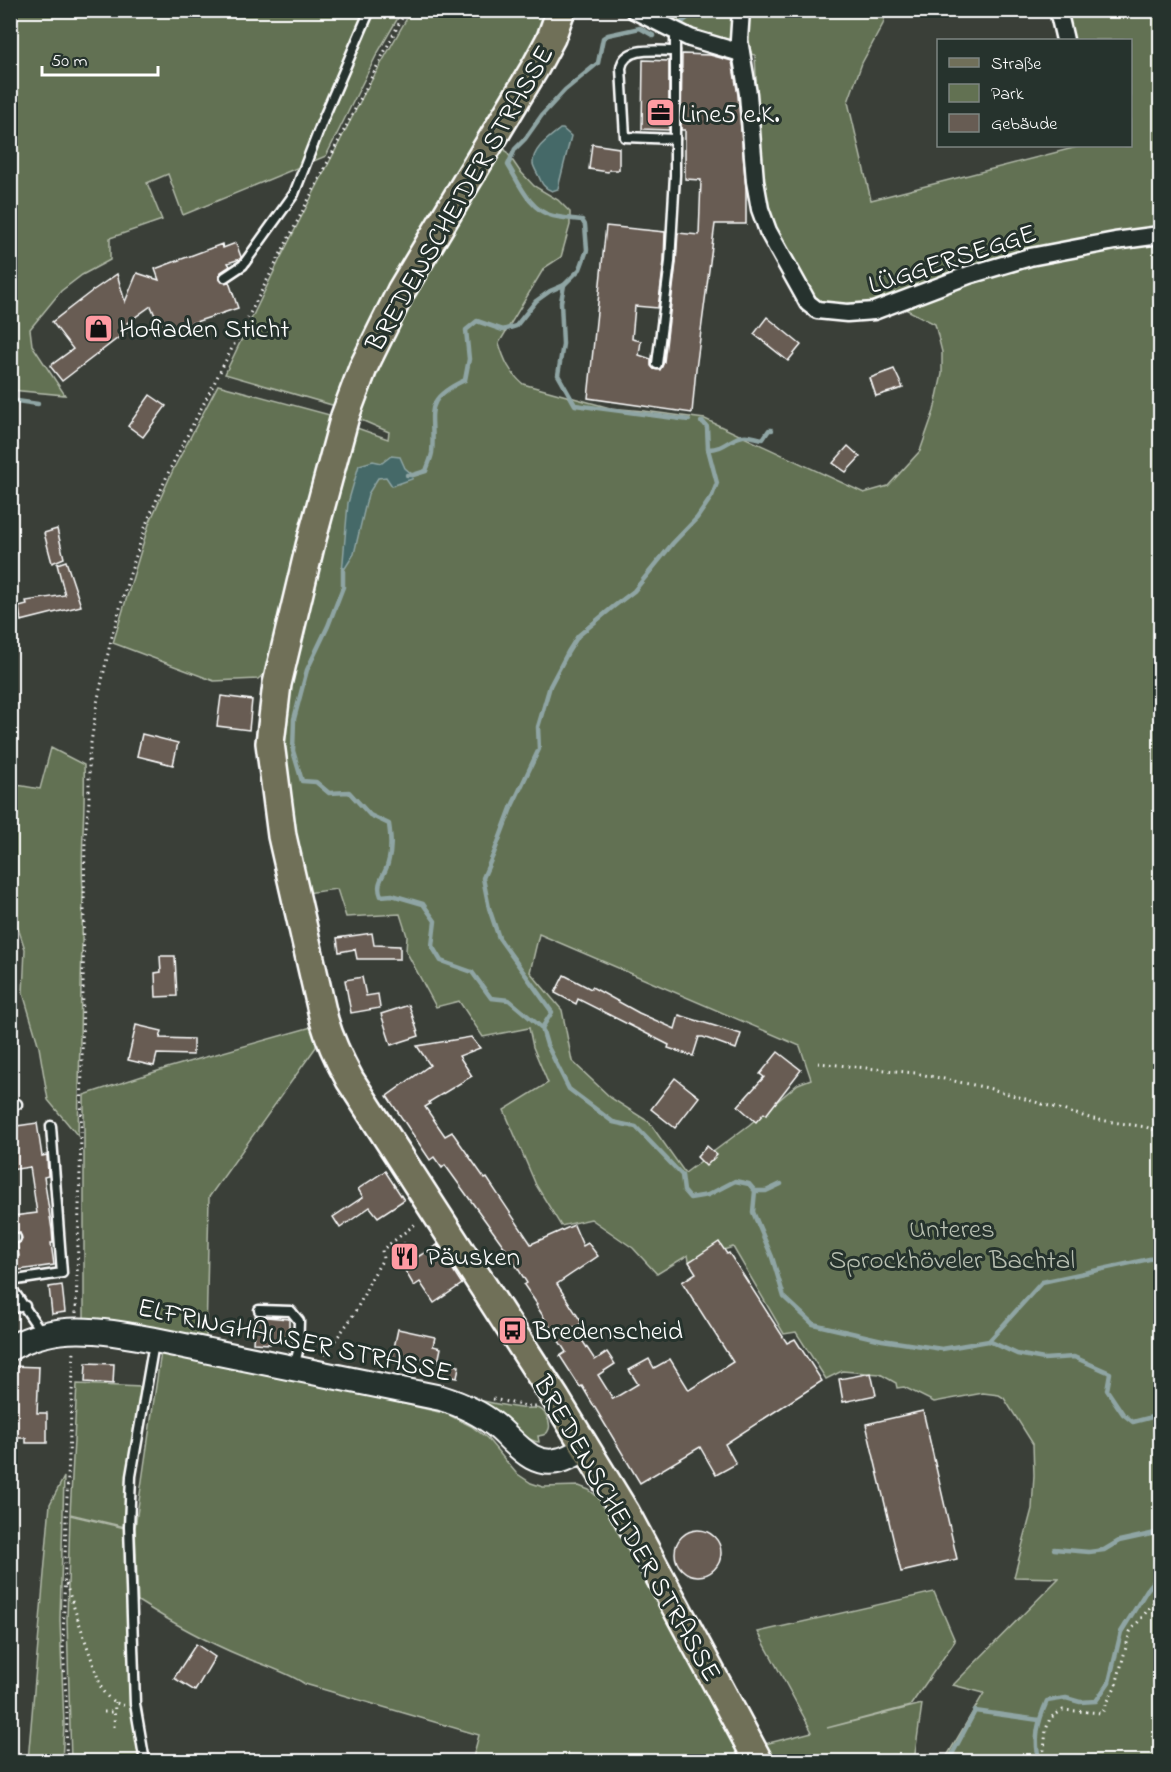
<svg xmlns="http://www.w3.org/2000/svg" width="1171" height="1772" font-family="'Indie Flower',sans-serif">
	<style>
		.green { fill: #627152; stroke: #b0b8a8; stroke-width: 1.5; fill-rule: evenodd }
		.water { fill: #446968; stroke: #8fa5a4; stroke-width: 1.5 }
		.lines { fill: none; stroke-linecap: round; stroke-linejoin: round }
		.stream { stroke: #8fa5a4; stroke-width: 4.5 }
		.building { fill: #675c53; stroke: #fff; stroke-width: 1.5 }
		.service-casing { stroke: #fff; stroke-width: 13 }
		.minor-casing { stroke: #fff; stroke-width: 21 }
		.secondary-casing { stroke: #fff; stroke-width: 28 }
		.primary-casing { stroke: #fff; stroke-width: 32 }
		.path { stroke: #fff; stroke-width: 3; stroke-dasharray: 1.5 4.5; stroke-linecap: butt }
		.service { stroke: #26332d; stroke-width: 8 }
		.minor { stroke: #26332d; stroke-width: 16 }
		.secondary { stroke: #26332d; stroke-width: 24 }
		.primary { stroke: #706f59; stroke-width: 27 }
		.labels { text-anchor: middle; stroke-width: 6; stroke-linejoin: round; paint-order: stroke }
		.poi-label { font-size: 27px; fill: #fff; stroke: #26332d; text-anchor: start }
		.street-label { font-size: 27px; fill: #fff; stroke: #26332d }
		.park-label { font-size: 27px; fill: #b8bfb1; stroke: #26332d }
	</style>
	<rect width="100%" height="100%" fill="#3a3f38"/>
	<filter id="ink" filterUnits="userSpaceOnUse"><feTurbulence type="fractalNoise" baseFrequency=".0167" numOctaves="2"/><feDisplacementMap in="SourceGraphic" scale="12" xChannelSelector="R" yChannelSelector="G"/><feConvolveMatrix kernelMatrix="1 2 1 2 8 2 1 2 1" color-interpolation-filters="sRGB"/></filter>
	<g filter="url(#ink)">
		<g class="green">
			<path d="M10 11H402L377 54 326 156 183 215 168 174 147 183 162 220 110 238V260L82 275 61 291 30 329 32 345 65 395 11 390Z"/>
			<path d="M411 11H554L339 407 225 374 279 261 365 92Z"/>
			<path d="M644 11H886L883 24 862 63 848 102 871 200 1081 146H1130V40H1072L1066 11H1160V230L879 304 838 306 818 304 772 227 761 184 755 55 740 51Z"/>
			<path d="M499 144 504 148 519 170 534 186 558 200 570 212V225L561 257 544 268 499 343C504 360 510 373 523 384L610 408 644 411 705 419 864 493 888 486 920 451 934 411 942 374V352L935 324 901 307 1031 262 1160 240V1761H944L984 1693 953 1685 1059 1578 1014 1577 1032 1509 1034 1475 1033 1444 1004 1398 999 1395 983 1393 934 1402 904 1387 897 1388 896 1383 880 1374 842 1371 826 1379 796 1332 784 1334 733 1247 689 1261 688 1255 657 1274 633 1248 591 1219 561 1226 536 1185 504 1110 548 1083 533 1047 529 1028 483 1037 459 1001 436 1007 406 951 407 936 400 914 346 917 337 889 306 893 288 800 282 715 302 606 354 427 388 439 389 432 359 419 396 328 455 214ZM539 934 800 1046 811 1079 798 1084 749 1125 685 1173 649 1122 611 1098 572 1061 562 1010 530 972Z"/>
			<path d="M218 385 337 417 266 672 258 679 214 681 113 643 149 524 173 470Z"/>
			<path d="M51 748 84 765C86 807 80 848 83 890L78 1136 48 1100 39 1047 23 993 25 949 15 919 11 915V784L40 789Z"/>
			<path d="M315 1026 316 1047 209 1197 206 1340 154 1327 84 1318V1095L167 1068Z"/>
			<path d="M161 1352 392 1401 447 1414 471 1426 487 1438 516 1473 531 1483 543 1487 579 1486 589 1490 599 1498 718 1714 743 1761H472L479 1735 305 1684C285 1671 263 1665 241 1656 205 1641 171 1622 138 1601L135 1528Z"/>
			<path d="M77 1384 141 1387 127 1474 125 1527 70 1514Z"/>
			<path d="M470 1398C487 1402 504 1406 521 1408 527 1409 534 1407 540 1409 546 1412 551 1423 549 1429 547 1435 543 1435 538 1436L539 1442C523 1440 513 1423 499 1415 490 1409 480 1404 470 1398Z"/>
			<path d="M64 1477 60 1620 64 1725 62 1761H28L50 1504Z"/>
			<path d="M70 1515 125 1528 142 1761H71L67 1620Z"/>
			<path d="M934 1592 955 1641 910 1706 827 1728 922 1704 914 1761H770L761 1745 812 1732 758 1632Z"/>
		</g>
		<g class="water">
			<path d="M560 129H563L571 136 559 184 558 189 552 191C544 188 542 184 539 177 537 173 534 168 533 164 532 149 550 137 560 129Z"/>
			<path d="M391 456 400 457 405 468 413 475 412 479 392 486 386 477 378 478 368 494 354 554 342 573 348 503 359 465 373 461 382 463Z"/>
		</g>
		<g class="lines">
			<g class="stream">
				<path d="M681 23 697 10"/>
				<path d="M564 285 561 302 563 344 558 375 575 405 689 420"/>
				<path d="M10 400 38 404"/>
				<path d="M708 449C725 449 730 438 743 436 750 435 756 438 763 439L769 430H772"/>
				<path d="M407 475H413L426 471C428 465 431 459 432 453 436 414 419 401 465 380L469 359 466 330 477 321 503 330 516 326 536 301 550 291 564 285 580 269 587 250 585 225 582 220C572 219 562 218 553 216 530 211 519 183 508 165L515 149 525 139 542 115 565 90 598 63 603 38 608 35 640 28 654 36"/>
				<path d="M343 569V587L328 626 307 670 294 719 293 751 302 781 316 782 329 793 349 792 370 815 389 824C391 838 392 850 388 863 385 876 375 882 381 896L392 895 423 904 435 921 432 946 441 961 472 972 491 998 509 1000 542 1028 547 1045 569 1089 613 1122 636 1127 682 1175 684 1191 690 1198 708 1195 735 1181 749 1184 755 1191 753 1212 772 1257 784 1297 813 1324 882 1340 942 1349 989 1341 1017 1354 1044 1359 1074 1357 1110 1373 1107 1390 1123 1414 1133 1422 1160 1415"/>
				<path d="M542 1028 552 1012 499 938 489 908 483 878 494 853 511 808 539 749 538 727 550 686 568 652 578 636 613 607 634 591 673 543 697 518 712 496 717 483 708 449 707 427 703 422H701"/>
				<path d="M755 1191H766L781 1184"/>
				<path d="M989 1341 1042 1282 1154 1258 1160 1252"/>
				<path d="M1054 1549 1089 1552 1104 1550 1119 1541 1160 1532"/>
				<path d="M948 1762 975 1711 1039 1720"/>
				<path d="M1040 1762C1033 1740 1038 1721 1047 1701L1066 1698 1080 1702 1096 1701 1109 1682 1121 1632 1147 1590 1160 1574"/>
			</g>
		</g>
		<g class="building">
			<path d="M682 54 710 55 732 61 738 95 746 189V224H715L696 369 692 413 588 398 606 226 665 232 664 261 658 308 635 306 632 339 641 341 639 355 651 359V366L654 369 660 370 664 362 676 263 678 233 699 235 701 180 685 179V130H681Z"/>
			<path d="M643 60 669 61V130L642 129Z"/>
			<path d="M592 144 619 148V170H609L608 172 589 169Z"/>
			<path d="M236 243 241 257 240 259 228 263 230 266 221 272 219 277 222 282H229L238 308 162 333 151 306 127 323 131 328 62 381 50 366 73 349 52 322 92 291 117 274 125 302 137 273 159 280 155 269 222 244 223 248Z"/>
			<path d="M767 317 801 345 788 361 754 334Z"/>
			<path d="M894 369 903 388 876 396 870 378Z"/>
			<path d="M150 395 166 406 143 437 128 426Z"/>
			<path d="M848 446 860 457 846 472 833 463Z"/>
			<path d="M57 529 64 558 52 563 44 533Z"/>
			<path d="M66 561 81 606 21 621 19 607 27 605 26 601 65 595 57 564Z"/>
			<path d="M221 696 252 700 249 730 217 726Z"/>
			<path d="M142 734 178 743 173 765 137 756Z"/>
			<path d="M372 933 374 945 400 946V959H357L355 949 339 952 337 938Z"/>
			<path d="M160 956H175L177 996 156 997 155 973 161 972Z"/>
			<path d="M564 975 591 989 592 987 639 1013 675 1029 679 1015 741 1034 736 1049 703 1037H699L693 1056 668 1048 669 1045 578 999 576 1004 555 993Z"/>
			<path d="M362 977 366 996 378 994 380 1008 351 1013 345 980Z"/>
			<path d="M409 1005 419 1036 391 1045 381 1014Z"/>
			<path d="M136 1025 162 1031 160 1038 193 1039V1055L157 1054 154 1066 128 1060Z"/>
			<path d="M471 1037 480 1048 459 1056 472 1076 429 1102 430 1104 425 1107 445 1136 452 1132 485 1179 487 1178 531 1244 574 1225 583 1246 588 1243 598 1256 557 1284 582 1323 574 1328 595 1360 607 1352 615 1364 598 1375 613 1399 638 1384 629 1370 649 1359 654 1368 670 1359 689 1390 733 1362 682 1282 696 1273 689 1262 719 1242 727 1254 729 1253 787 1343 795 1339 822 1381 725 1444 736 1464 716 1475 700 1447 640 1483 582 1386 580 1387 560 1356 566 1352 536 1305 537 1304 524 1285 527 1283 505 1248 445 1165 442 1168 434 1157 430 1160 387 1096 430 1065 417 1046Z"/>
			<path d="M778 1052 801 1070 766 1115 764 1113 756 1122 738 1106 764 1077 760 1074Z"/>
			<path d="M675 1078 699 1097 675 1128 651 1109Z"/>
			<path d="M37 1123 42 1156 47 1155 48 1176 44 1177 52 1230 53 1243H51L54 1265 12 1271 10 1257 19 1256 17 1244 21 1242 22 1239 20 1233 15 1232 13 1216 37 1213 30 1167 10 1170V1127Z"/>
			<path d="M707 1146 717 1155 706 1166 697 1157Z"/>
			<path d="M385 1171 404 1200 378 1217 370 1207 340 1228 333 1217 363 1197 358 1189Z"/>
			<path d="M404 1243 407 1247 409 1246 416 1258 437 1245 462 1284 434 1303 420 1282 414 1286 403 1267 401 1268 394 1257 396 1255 393 1250Z"/>
			<path d="M62 1285 65 1312 52 1314 49 1287Z"/>
			<path d="M255 1316 289 1319V1340L270 1339V1344L253 1343Z"/>
			<path d="M398 1329 435 1337 433 1346 441 1348 438 1362 407 1355 404 1365 391 1362Z"/>
			<path d="M86 1363 114 1364 113 1384 85 1382Z"/>
			<path d="M444 1363 459 1366 457 1378 441 1375Z"/>
			<path d="M10 1366 39 1367 37 1413H47V1443H26V1438H13L14 1393H10Z"/>
			<path d="M871 1373 876 1395 843 1402 839 1379Z"/>
			<path d="M923 1411 957 1559 901 1572 866 1424Z"/>
			<circle cx="698" cy="1553" r="23"/>
			<path d="M196 1644 215 1657 195 1691 174 1678Z"/>
		</g>
		<g class="lines">
			<defs>
				<g id="service">
					<path d="M675 139 625 137 621 68C624 45 659 51 675 51"/>
					<path d="M225 277 243 265 294 194 324 117 370 10"/>
					<path d="M657 364 670 262 675 175V32"/>
					<path d="M10 1105 17 1104"/>
					<path d="M10 1238H16"/>
					<path d="M10 1281 62 1273 51 1126"/>
					<path d="M10 1286 42 1333"/>
					<path d="M10 1309 25 1306"/>
					<path d="M259 1310 291 1311 299 1321 298 1351 294 1368"/>
					<path d="M145 1762 135 1704 129 1527 131 1476 154 1343"/>
				</g>
				<g id="minor">
					<path d="M634 10 690 38 741 53"/>
					<path d="M741 10 739 40 748 94 755 181 760 209 768 231 802 292 808 303 817 310 847 313 874 311 969 275 1030 257 1115 241 1160 235"/>
					<path d="M1058 10 1065 40"/>
				</g>
				<path id="secondary" d="M10 1348C58 1321 104 1331 155 1340L441 1398C460 1404 479 1412 495 1425 515 1441 531 1469 561 1460 569 1458 578 1452 586 1448"/>
				<path id="primary" d="M561 10 551 38 536 66 401 291 363 368 345 416 310 546 277 684 270 743 282 836 324 1020C330 1041 339 1060 350 1080L556 1399 625 1512 759 1762"/>
			</defs>
			<use href="#service" class="service-casing"/>
			<use href="#minor" class="minor-casing"/>
			<use href="#secondary" class="secondary-casing"/>
			<use href="#primary" class="primary-casing"/>
			<g class="path">
				<path d="M818 1063 915 1073 988 1088 1093 1119 1146 1127 1160 1132"/>
				<path d="M76 1313 81 1137 85 837 89 801V756L97 703 111 640 128 580 147 522 170 469 406 10"/>
				<path d="M324 1355 351 1319 361 1301 370 1281 383 1259 382 1250 418 1222"/>
				<path d="M493 1399 526 1406H537"/>
				<path d="M66 1584 102 1690C107 1697 115 1705 125 1705"/>
				<path d="M104 1712H114"/>
				<path d="M114 1727 115 1702"/>
				<path d="M66 1762 67 1714 63 1647 66 1519 74 1350"/>
				<path d="M1049 1762 1044 1750 1046 1730 1050 1718 1063 1710 1102 1713 1116 1685 1130 1632 1160 1595"/>
			</g>
			<use href="#service" class="service"/>
			<use href="#minor" class="minor"/>
			<use href="#secondary" class="secondary"/>
			<use href="#primary" class="primary"/>
		</g>
	</g>
	<defs>
		<symbol id="office-square" viewBox="-11 -11 22 22"><rect x="-9" y="-9" width="18" height="18" rx="4" fill="#ff9aa2" stroke="#26332d"/><path d="M-6-3h4V-5.5h4V-3h4V5H-6ZM-1-4.5V-3h2v-1.5ZM-6 0V1H6V0Z" fill="#111"/></symbol>
		<symbol id="shop-square" viewBox="-11 -11 22 22"><rect x="-9" y="-9" width="18" height="18" rx="4" fill="#ff9aa2" stroke="#26332d"/><path d="M-5-2.5h2.3a2.7 3.5 0 0 1 5.4 0H5L5.5 6h-11ZM-1.5-2.5h3a1.5 2.3 0 0 0-3 0Z" fill="#111"/></symbol>
		<symbol id="restaurant-square" viewBox="-11 -11 22 22"><rect x="-9" y="-9" width="18" height="18" rx="4" fill="#ff9aa2" stroke="#26332d"/><path d="M-5-6h1v4h1v-4h1v4h1v-4h1v5L-1.5 .5V6h-2V.5L-5-1ZM5-6V6H3V1.5H1.5Q1.5-4 5-6Z" fill="#111"/></symbol>
		<symbol id="bus-square" viewBox="-11 -11 22 22"><rect x="-9" y="-9" width="18" height="18" rx="4" fill="#ff9aa2" stroke="#26332d"/><path d="M-5-6H5V4H4V6H2V4H-2V6H-4V4H-5ZM-3.5-4V0h7V-4ZM-3.5 1.2v1.5H-2V1.2ZM2 1.2v1.5H3.5V1.2Z" fill="#111"/></symbol>
	</defs>
	<g fill-rule="evenodd">
		<use href="#office-square" x="644" y="96" width="33" height="33"/>
		<use href="#shop-square" x="82" y="312" width="33" height="33"/>
		<use href="#restaurant-square" x="388" y="1240" width="33" height="33"/>
		<use href="#bus-square" x="496" y="1314" width="33" height="33"/>
	</g>
	<g class="labels">
		<g class="poi-label">
			<text x="681" y="122">Line5 e.K.</text>
			<text x="119" y="337">Hofladen Sticht</text>
			<text x="426" y="1265">Päusken</text>
			<text x="533" y="1339">Bredenscheid</text>
		</g>
		<g class="street-label">
			<text transform="translate(459 198) rotate(-60)" y="9">BREDENSCHEIDER STRASSE</text>
			<text transform="translate(952 258) rotate(-18)" y="9">LÜGGERSEGGE</text>
			<text transform="translate(295 1339) rotate(12)" y="9">ELFRINGHAUSER STRASSE</text>
			<text transform="translate(628 1528) rotate(60)" y="9">BREDENSCHEIDER STRASSE</text>
		</g>
		<g class="park-label">
			<text x="952" y="1237">Unteres<tspan x="952" dy="31">Sprockhöveler Bachtal</tspan></text>
		</g>
	</g>
	<rect width="1171" height="1772" fill="none" stroke="#26332d" stroke-width="36"/>
	<rect x="18" y="18" width="1135" height="1736" fill="none" stroke="#fff" stroke-width="2" filter="url(#ink)"/>
	<rect x="937" y="39" width="195" height="108" fill="#26332d" stroke="#7d8581" stroke-width="1.5"/>
	<rect x="949" y="58" width="30" height="9" fill="#706f59" stroke="#7d8581" stroke-width="1.5"/>
	<text x="991" y="69" font-size="18" fill="#ffffff">Straße</text>
	<rect x="949" y="84" width="30" height="18" fill="#627152" stroke="#7d8581" stroke-width="1.5"/>
	<text x="991" y="99" font-size="18" fill="#ffffff">Park</text>
	<rect x="949" y="114" width="30" height="18" fill="#675c53" stroke="#7d8581" stroke-width="1.5"/>
	<text x="991" y="129" font-size="18" fill="#ffffff">Gebäude</text>
	<path d="M42 66v9h116v-9" fill="none" stroke="#ffffff" stroke-width="3"/>
	<text x="51" y="66" font-size="18" fill="#ffffff" stroke="#26332d" stroke-width="4.5" paint-order="stroke">50 m</text>
</svg>
